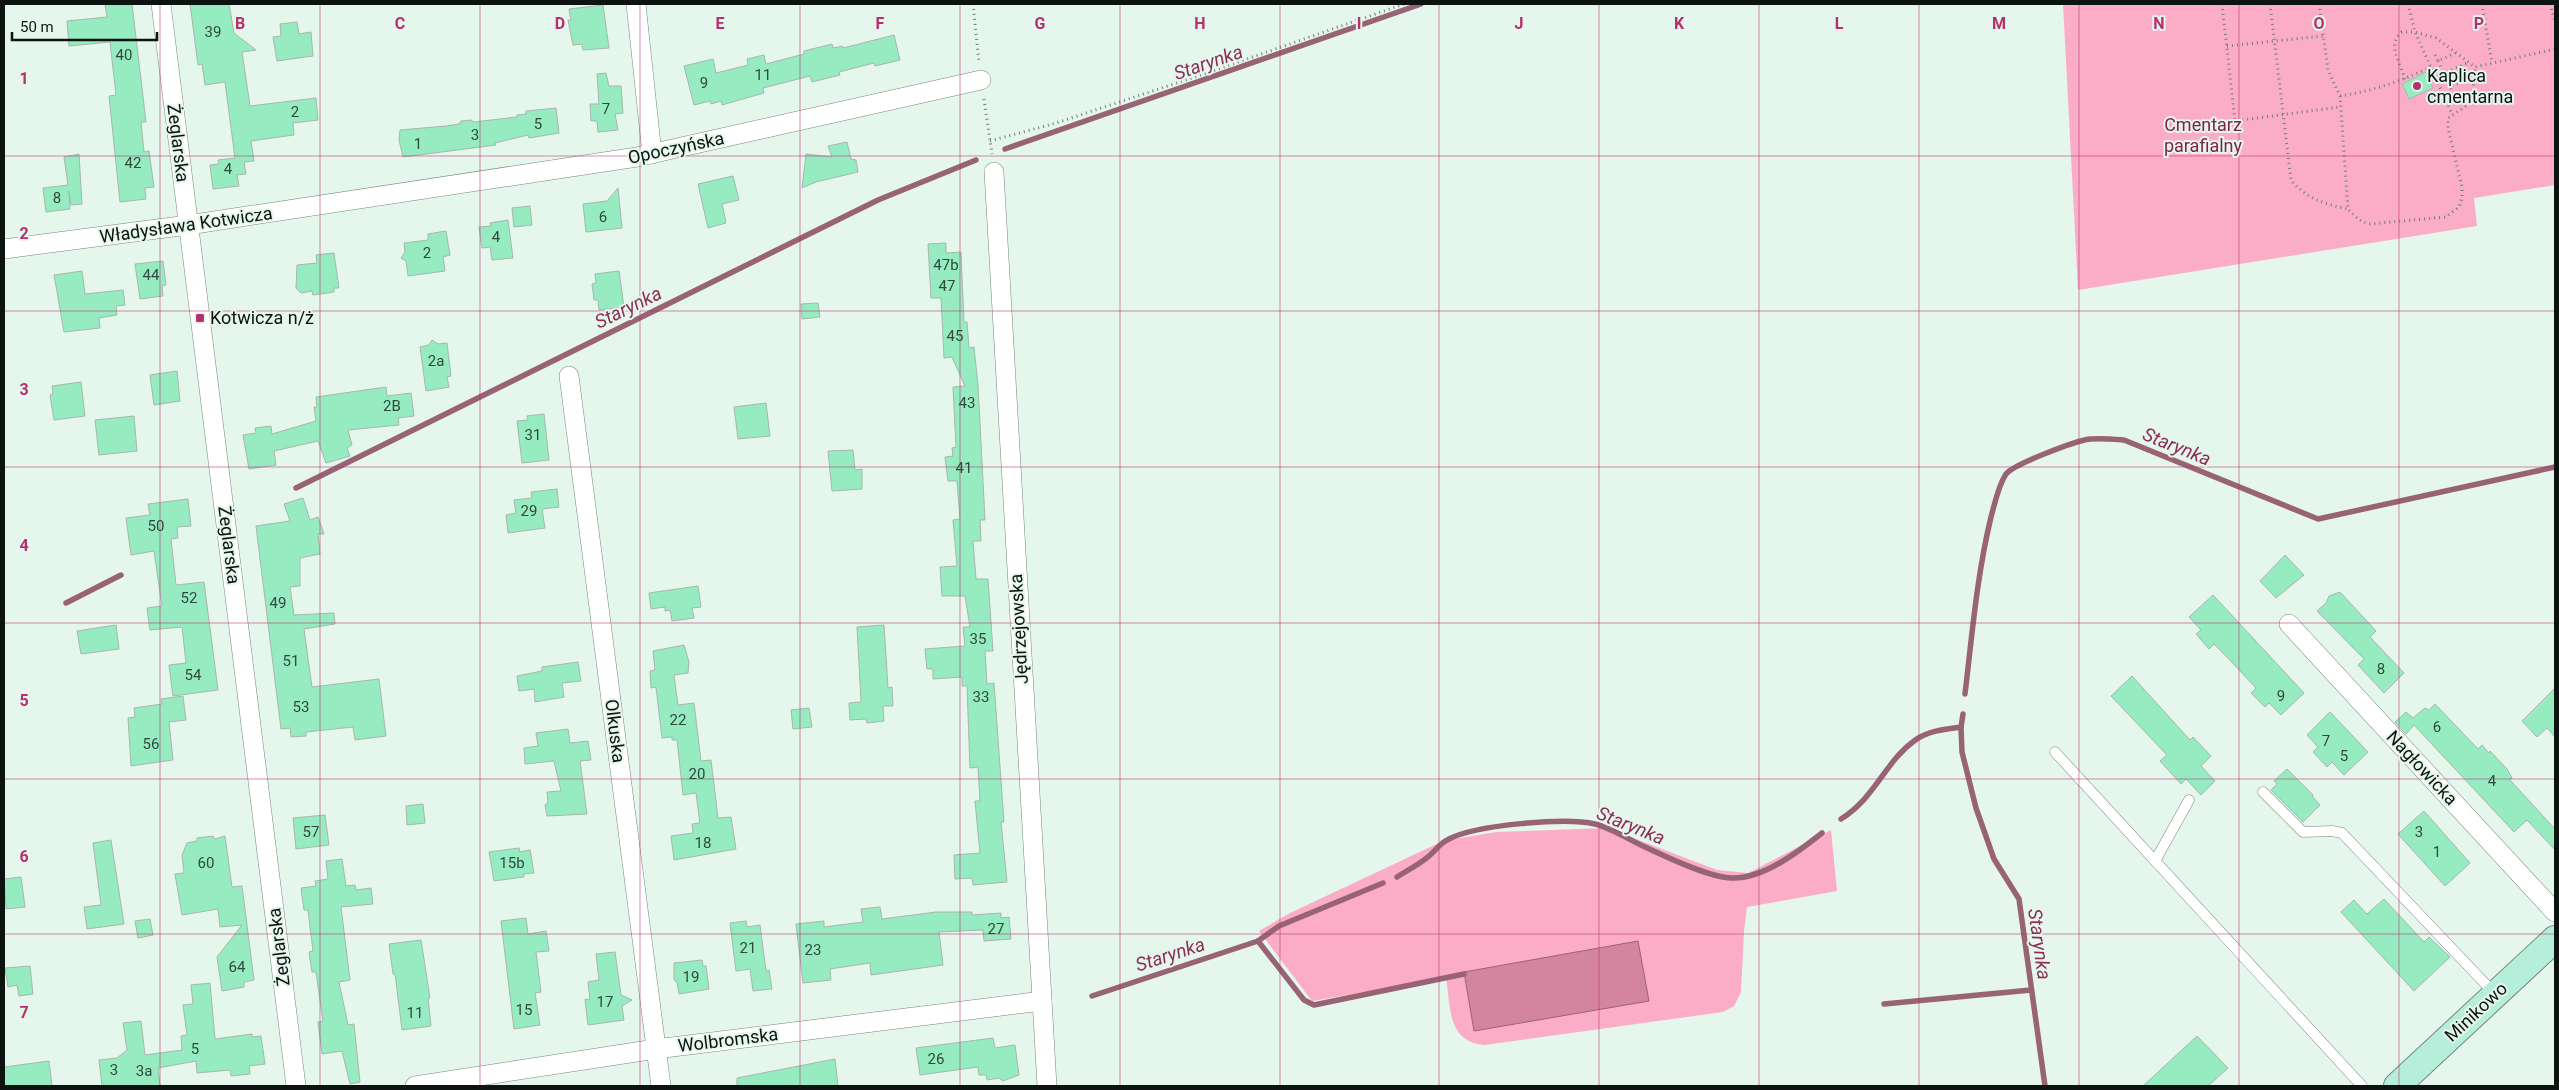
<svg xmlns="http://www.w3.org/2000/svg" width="2559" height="1090" font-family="Roboto,sans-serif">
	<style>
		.green { fill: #fbadc8 }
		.water { fill: #d385a0; stroke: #986375 }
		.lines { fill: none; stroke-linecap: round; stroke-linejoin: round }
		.stream { stroke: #986375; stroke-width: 5.5 }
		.building { fill: #96ebc1; stroke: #a7b7ae }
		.lane-casing { stroke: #77877e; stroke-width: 11 }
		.street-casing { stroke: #77877e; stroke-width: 20 }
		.secondary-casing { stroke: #77877e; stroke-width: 28 }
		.path { stroke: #727d77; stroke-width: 3; stroke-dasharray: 1 4; stroke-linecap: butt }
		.lane { stroke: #fff; stroke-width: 10 }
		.street { stroke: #fff; stroke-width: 19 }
		.secondary { stroke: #b5efdc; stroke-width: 26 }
		.path-bridge { stroke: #727d77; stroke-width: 3; stroke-dasharray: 1 4; stroke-linecap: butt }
		.grid { fill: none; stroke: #b72f6e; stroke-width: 1; stroke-opacity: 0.55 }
		.poi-dot { fill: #b72f6e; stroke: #e5f6ed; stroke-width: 2 }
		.labels { text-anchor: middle; stroke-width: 4; stroke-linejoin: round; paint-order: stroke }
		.number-label { font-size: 15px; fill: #2f493c }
		.poi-label { font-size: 18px; fill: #0d1310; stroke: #e5f6ed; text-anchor: start }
		.park-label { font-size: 18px; fill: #7f224c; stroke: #e5f6ed }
		.street-label { font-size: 18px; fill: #0d1310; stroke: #e5f6ed }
		.water-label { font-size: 19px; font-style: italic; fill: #8c2f57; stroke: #e5f6ed }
		.grid-label { font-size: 16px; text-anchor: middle; font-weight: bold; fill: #b72f6e; stroke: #e5f6ed; stroke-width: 4; stroke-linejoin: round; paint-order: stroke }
	</style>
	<rect width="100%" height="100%" fill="#e5f6ed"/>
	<g class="green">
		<path d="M2063 4H2555V185L2474 198 2477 226 2078 290Z"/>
		<path d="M1607 828 1717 870 1748 873 1831 830 1837 891 1747 907 1744 931 1741 992 1734 1006 1723 1012 1485 1045C1447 1042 1451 1008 1446 978L1312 1001 1259 931 1290 913 1443 841 1496 832Z"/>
	</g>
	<path class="water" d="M1638 941 1649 1001 1474 1031 1464 972Z"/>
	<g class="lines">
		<g class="stream">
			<path d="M1005 149 1421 4"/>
			<path d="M296 488 878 200 976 160"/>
			<path d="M66 603 121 575"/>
			<path d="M1965 694C1972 635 1977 575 1991 517 1995 503 1998 486 2006 474 2014 464 2075 441 2090 439 2102 438 2112 439 2124 440L2318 519 2555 467"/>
			<path d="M1961 727 1962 752 1976 808 1994 859 2019 899 2045 1086"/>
			<path d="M1841 819C1875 798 1885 762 1914 741 1927 731 1945 729 1961 727L1963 714"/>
			<path d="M1397 877C1408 870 1420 864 1429 856 1436 850 1440 843 1449 839 1476 825 1565 817 1595 824 1611 828 1628 839 1643 846 1664 856 1710 878 1732 878 1763 879 1798 852 1822 833"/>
			<path d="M1258 941 1304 1000 1314 1005 1464 974"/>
			<path d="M1092 996 1258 941 1279 926 1383 883"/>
			<path d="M1884 1004 2031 990"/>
		</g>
	</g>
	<g class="building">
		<path d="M105 4H132L146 122H141L144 152 149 151 154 187 145 188 146 199 120 202 109 96 116 95 110 42 69 46 67 21 107 17Z"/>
		<path d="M190 4H229L234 33 256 50 242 52 250 106 316 98 318 120 293 123 294 135 251 141 254 161 244 162 246 174 237 175 239 186 213 189 210 165 219 164 218 160 235 158 225 82 205 85 202 64 198 65Z"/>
		<path d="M603 5 609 48 583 50 582 44 573 45 568 20H571L569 9Z"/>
		<path d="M297 22 299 34 311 32 313 56 277 61 273 37 281 36 280 24Z"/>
		<path d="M894 35 900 60 875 66 874 63 839 72 840 75 812 82 810 76 763 88 764 93 722 105 721 101 711 104 710 101 694 105 684 66 713 59 716 73 748 65 747 59 764 55 766 64 804 54V51L832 44 833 48 843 46V48Z"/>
		<path d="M2426 72 2433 88 2409 99 2402 84Z"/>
		<path d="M606 73 609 86H621L623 113 615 114 618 130 598 132 597 121H591L590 104H599L597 74Z"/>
		<path d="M556 108 559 133 529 138 528 135 495 143 496 145 403 157 399 140 400 130 446 126 459 124 461 121 471 120 474 122 517 117V115L526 114V111Z"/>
		<path d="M847 142 851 159 856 160 858 172 816 182 802 188 806 154 832 157 828 146Z"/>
		<path d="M79 154 82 204 71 205 69 191 70 209 46 212 43 188 68 185 64 157Z"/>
		<path d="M733 176 739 200 722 204 726 223 708 228 698 184Z"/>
		<path d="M618 188 622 228 586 232 583 204 607 201Z"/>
		<path d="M530 206 532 225 514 227 512 208Z"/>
		<path d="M508 220 513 258 492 260 490 247 482 248 479 227 491 226 490 223Z"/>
		<path d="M446 231 450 255 443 257 445 271 408 276 406 261 401 258 405 252 404 243 428 240V234Z"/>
		<path d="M946 243V253L961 252 964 322H967L969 348 974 347 978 385 985 520H980L981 541H973L976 579H988L993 651H985L987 684 994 683 1004 822H1001L1007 882 973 885 972 878 955 879 954 855 980 853 975 801H980L978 767 970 768 967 686H962V677L933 679V669H927L925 649 965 646 963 627H970L965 596H942L940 567 957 566 953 520 960 519 957 481H948L945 457 953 456 952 448 956 447 953 387 965 386 952 357 944 358 941 298H931L928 244Z"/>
		<path d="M334 253 339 288H334V292L313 295 312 291 301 293 296 288 297 265 317 263 316 255Z"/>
		<path d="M163 261 166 285 162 286 163 296 140 299 135 264Z"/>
		<path d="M82 271 85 294 123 290 125 305 116 306 117 315 99 318 100 328 64 332 54 275Z"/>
		<path d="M619 271 624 307 599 310 598 300H594L592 284 596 283 595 274Z"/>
		<path d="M818 303 820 317 802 319 801 304Z"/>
		<path d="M432 340 438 344 447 343 451 376 447 377 449 387 426 391 420 347 429 345Z"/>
		<path d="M177 371 180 401 154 405 150 375Z"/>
		<path d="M81 382 85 416 54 420 50 395 53 394 52 386Z"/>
		<path d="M386 387 387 396 411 393 414 416 398 418 399 425 348 430 352 445 347 448 350 456 326 463 318 441 274 451 276 465 249 469 243 435 256 433 255 428 271 426 272 434 316 421 314 407H317L316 397Z"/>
		<path d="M766 403 770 436 738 439 734 407Z"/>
		<path d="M544 414 549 460 522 463 517 421 528 420 527 416Z"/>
		<path d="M134 416 137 451 99 455 95 420Z"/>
		<path d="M853 450 855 470 862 469V489L832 491 828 451Z"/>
		<path d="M557 489 559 507 542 509 545 528 508 533 506 515 516 513 514 500 532 498 531 492Z"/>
		<path d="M303 498 310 520 318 517 324 534H318L320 554 300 558V586L290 587 294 615 334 613 335 624 304 629 312 687 379 679 386 736 355 740 353 727 306 732V736L291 737 290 728 281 729 256 526 290 521 284 504Z"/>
		<path d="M188 499 191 526 177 527 178 538 171 539 176 585 204 582 218 690 173 696 169 665 186 663 182 627 150 630 147 608 162 606 154 551 131 555 126 518 150 515 148 504Z"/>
		<path d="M2285 555 2304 575 2276 598 2260 581Z"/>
		<path d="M698 586 701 607 692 608 694 618 672 621 670 610 665 611V607L651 609 649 593Z"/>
		<path d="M2340 592 2376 631 2370 637 2404 673 2384 693 2358 665 2364 659 2317 611 2326 603 2329 596Z"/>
		<path d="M2213 595 2304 693 2281 715 2269 703 2265 707 2251 693 2256 688 2226 656 2214 644 2209 649 2196 634 2201 630 2189 617Z"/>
		<path d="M116 625 119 649 81 654 77 631Z"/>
		<path d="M884 625 888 688 892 687 893 706H883L884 721 867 723 866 719 850 720 849 703 861 702 857 627Z"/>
		<path d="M684 645 689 662 688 673 674 675 678 705 694 703 701 761 711 760 718 818 731 817 736 849 674 860 671 836 693 833 692 824 700 823 696 793 683 795 677 740H672V737L662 738 656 687 651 688 650 671 655 670 653 651Z"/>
		<path d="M578 662 581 681 562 683 564 697 535 702 534 689 519 691 517 676 542 671V667Z"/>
		<path d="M2132 676 2190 740 2193 737 2211 756 2201 766 2215 781 2201 795 2186 779 2181 784 2160 761 2167 755 2111 696Z"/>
		<path d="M2555 688V737L2547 728 2537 737 2522 721Z"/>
		<path d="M183 696 186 720 169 722 173 760 131 766 128 718 135 717 134 708 162 704 161 699Z"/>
		<path d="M2435 704 2478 749 2482 745 2489 753 2490 751 2507 769 2512 778 2510 780 2555 829V850L2527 820 2514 832 2414 725 2406 734 2395 722 2406 712 2413 718 2425 708 2429 710Z"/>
		<path d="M809 708 812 727 793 729 791 710Z"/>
		<path d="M2330 712 2368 752 2344 775 2332 762 2327 767 2313 752 2318 747 2307 735Z"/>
		<path d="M568 729 570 743 588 741 591 760 580 761 587 814 547 816 545 805 548 802 547 792 561 791 554 761 525 764 524 748 538 746 536 733Z"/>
		<path d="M2287 769 2313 795 2312 796 2320 805 2303 822 2271 790 2277 784 2274 781Z"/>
		<path d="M423 804 425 823 407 825 406 806Z"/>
		<path d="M2424 811 2470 863 2445 886 2398 834Z"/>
		<path d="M325 815 329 845 296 849 293 818Z"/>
		<path d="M213 836 215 839 225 836 232 887 242 886 254 980 244 982V987L222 991 217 957 242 925 220 927 218 909 182 915 175 874 184 873 182 855 187 843 197 841V838Z"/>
		<path d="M111 840 124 924 87 929 84 907 101 905 93 843Z"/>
		<path d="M519 848 520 852 530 850 534 873 524 874V877L494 881 489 852Z"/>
		<path d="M342 859 346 886 355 885 356 890 371 888 373 904 341 907 350 980 339 982 348 1025 354 1024 360 1082 350 1084 342 1051 322 1054 318 1022 323 1021 316 972H312L309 952 313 951 308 910H304L301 888 316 886 315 881 328 879 326 861Z"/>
		<path d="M21 877 25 907 6 909 4 879Z"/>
		<path d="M2384 899 2424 942 2429 937 2450 957 2414 991 2341 912 2354 900 2367 914Z"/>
		<path d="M880 907 882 919 936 912H972V915L1001 913V918L1009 917 1011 939 984 941 983 930 939 932 943 965 871 975 870 963 830 969 831 980 803 983 796 924 824 921V927L863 922 861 909Z"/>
		<path d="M526 918 528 934 546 931 549 951 536 952 541 992 535 993 540 1025 514 1029 501 921Z"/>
		<path d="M150 919 153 935 138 938 135 921Z"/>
		<path d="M746 921 747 927 760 925 766 971 769 970 772 989 753 991 750 969 736 971 730 923Z"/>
		<path d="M421 940 430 998H428L431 1026 402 1030 395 974H393L389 944Z"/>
		<path d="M615 952 621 995 632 1000 622 1006 624 1020 588 1025 585 999 590 1000 588 982 599 980 596 954Z"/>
		<path d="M702 960 703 966H706L709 989 679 994 677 982 674 980V963Z"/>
		<path d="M30 966 33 994 19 996 17 985 8 987 5 968Z"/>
		<path d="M210 983 215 1039 252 1034V1037L261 1036 265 1064 249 1066 250 1074 231 1076 230 1070 197 1073 196 1061 158 1068 160 1086H102L99 1060 117 1058 127 1050 123 1023 141 1021 145 1055 182 1050 181 1036 187 1035 183 1005 193 1004 191 985Z"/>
		<path d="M2197 1036 2228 1068 2208 1086H2143Z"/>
		<path d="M993 1038 995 1048 1015 1045 1019 1075 1003 1081 999 1078 987 1080 986 1075H979L978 1067 920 1075 916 1048Z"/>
		<path d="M835 1059 838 1086H737V1078Z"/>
		<path d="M49 1061 52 1086H4V1067Z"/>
	</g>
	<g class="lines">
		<defs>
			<g id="lane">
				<path d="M2055 752 2362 1086"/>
				<path d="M2263 792 2303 832 2332 831 2342 833 2495 994"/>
				<path d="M2155 861 2189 800"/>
			</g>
			<g id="street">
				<path d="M161 4 296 1086"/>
				<path d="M636 4 652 154"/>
				<path d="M994 172 1047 1086"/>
				<path d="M4 249 188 225 637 157 981 80"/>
				<path d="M569 376 661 1086"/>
				<path d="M2289 624 2555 912"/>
				<path d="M415 1086 656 1049 1042 1001"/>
			</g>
			<path id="secondary" d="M2397 1086 2555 939"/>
		</defs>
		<use href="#lane" class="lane-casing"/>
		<use href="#street" class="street-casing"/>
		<use href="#secondary" class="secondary-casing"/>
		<g class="path">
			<path d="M973 4 979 63"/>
			<path d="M2222 4 2235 121 2340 107"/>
			<path d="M2270 4 2291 180C2306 199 2325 204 2348 209"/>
			<path d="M2319 4 2328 70 2340 96 2348 209C2355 217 2360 221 2369 224L2446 217 2459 207 2462 198V187L2448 128V118L2472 102 2475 67"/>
			<path d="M2408 4 2415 32 2436 38 2475 67 2555 49"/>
			<path d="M2482 4 2492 63"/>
			<path d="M2550 4 2555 22"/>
			<path d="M2227 46 2323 36"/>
			<path d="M2435 55 2438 61 2455 53"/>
			<path d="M2438 61 2450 87"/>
			<path d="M2447 72 2467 63"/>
			<path d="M2434 78 2438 77"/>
			<path d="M2405 79C2401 64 2386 44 2402 32H2415L2452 114"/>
			<path d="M2453 94 2450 87 2475 75"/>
			<path d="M2340 96C2373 91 2401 81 2431 67"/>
			<path d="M984 99 992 154"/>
			<path d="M990 141 1056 123 1207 73 1404 4"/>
		</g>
		<use href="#lane" class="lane"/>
		<use href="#street" class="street"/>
		<use href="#secondary" class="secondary"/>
		<path class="path-bridge" d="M2438 77 2447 72"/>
	</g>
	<path class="grid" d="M160 4V1086M320 4V1086M480 4V1086M640 4V1086M800 4V1086M960 4V1086M1120 4V1086M1280 4V1086M1439 4V1086M1599 4V1086M1759 4V1086M1919 4V1086M2079 4V1086M2239 4V1086M2399 4V1086M4 156H2555M4 311H2555M4 467H2555M4 623H2555M4 779H2555M4 934H2555"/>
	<g class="poi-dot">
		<circle cx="2417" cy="86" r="5"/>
		<rect x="195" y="313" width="10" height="10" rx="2.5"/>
	</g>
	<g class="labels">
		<g class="number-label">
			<text x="213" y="37">39</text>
			<text x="124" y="60">40</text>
			<text x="763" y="80">11</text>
			<text x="704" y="88">9</text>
			<text x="606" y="114">7</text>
			<text x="295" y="117">2</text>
			<text x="538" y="129">5</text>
			<text x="475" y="140">3</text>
			<text x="418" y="149">1</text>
			<text x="133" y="168">42</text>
			<text x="228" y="174">4</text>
			<text x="57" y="203">8</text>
			<text x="603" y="222">6</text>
			<text x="496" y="242">4</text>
			<text x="427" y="258">2</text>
			<text x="946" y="270">47b</text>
			<text x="151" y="280">44</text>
			<text x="947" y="291">47</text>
			<text x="955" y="341">45</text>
			<text x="436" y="366">2a</text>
			<text x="967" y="408">43</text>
			<text x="392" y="411">2B</text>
			<text x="533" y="440">31</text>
			<text x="964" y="473">41</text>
			<text x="529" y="516">29</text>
			<text x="156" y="531">50</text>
			<text x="189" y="603">52</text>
			<text x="278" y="608">49</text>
			<text x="978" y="644">35</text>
			<text x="291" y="666">51</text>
			<text x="2381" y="674">8</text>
			<text x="193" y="680">54</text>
			<text x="2281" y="701">9</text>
			<text x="981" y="702">33</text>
			<text x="301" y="712">53</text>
			<text x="678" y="725">22</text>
			<text x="2437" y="732">6</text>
			<text x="2326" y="746">7</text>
			<text x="151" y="749">56</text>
			<text x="2344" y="761">5</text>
			<text x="697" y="779">20</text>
			<text x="2492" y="786">4</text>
			<text x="311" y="837">57</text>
			<text x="2419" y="837">3</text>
			<text x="703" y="848">18</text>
			<text x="2437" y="857">1</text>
			<text x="206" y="868">60</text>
			<text x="512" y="868">15b</text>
			<text x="996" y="934">27</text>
			<text x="748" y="953">21</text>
			<text x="813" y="955">23</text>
			<text x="237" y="972">64</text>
			<text x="691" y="982">19</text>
			<text x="605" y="1007">17</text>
			<text x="524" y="1015">15</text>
			<text x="415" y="1018">11</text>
			<text x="195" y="1054">5</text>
			<text x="936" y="1064">26</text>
			<text x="114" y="1075">3</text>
			<text x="144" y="1076">3a</text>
		</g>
		<g class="poi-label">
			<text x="2427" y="82">Kaplica<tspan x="2427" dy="21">cmentarna</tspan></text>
			<text x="210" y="324">Kotwicza n/ż</text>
		</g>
		<g class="park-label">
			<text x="2203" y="131">Cmentarz<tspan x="2203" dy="21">parafialny</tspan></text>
		</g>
		<g class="street-label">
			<text transform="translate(178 143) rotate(83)" y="6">Żeglarska</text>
			<text transform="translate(676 148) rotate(-12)" y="6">Opoczyńska</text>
			<text transform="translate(186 225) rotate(-8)" y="6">Władysława Kotwicza</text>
			<text transform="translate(229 545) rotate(83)" y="6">Żeglarska</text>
			<text transform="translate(1019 629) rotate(-93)" y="6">Jędrzejowska</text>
			<text transform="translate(615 731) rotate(83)" y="6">Olkuska</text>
			<text transform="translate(2422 768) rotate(47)" y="6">Nagłowicka</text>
			<text transform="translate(279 947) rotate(-97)" y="6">Żeglarska</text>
			<text transform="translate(2476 1012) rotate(-43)" y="6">Minikowo</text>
			<text transform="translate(728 1040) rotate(-7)" y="6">Wolbromska</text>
		</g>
		<g class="water-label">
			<text transform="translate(1208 62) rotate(-19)" y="7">Starynka</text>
			<text transform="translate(628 307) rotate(-26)" y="7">Starynka</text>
			<text transform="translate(2177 446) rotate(22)" y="7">Starynka</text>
			<text transform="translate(1631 825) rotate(22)" y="7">Starynka</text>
			<text transform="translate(2040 944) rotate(82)" y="7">Starynka</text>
			<text transform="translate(1170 954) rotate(-18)" y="7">Starynka</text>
		</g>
	</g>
	<g class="grid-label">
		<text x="240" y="29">B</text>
		<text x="400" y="29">C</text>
		<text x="560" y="29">D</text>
		<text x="720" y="29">E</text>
		<text x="880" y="29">F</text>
		<text x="1040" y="29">G</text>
		<text x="1200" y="29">H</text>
		<text x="1359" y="29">I</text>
		<text x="1519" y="29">J</text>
		<text x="1679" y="29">K</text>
		<text x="1839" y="29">L</text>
		<text x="1999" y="29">M</text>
		<text x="2159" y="29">N</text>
		<text x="2319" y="29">O</text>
		<text x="2479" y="29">P</text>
		<text x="24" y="84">1</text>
		<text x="24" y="239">2</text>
		<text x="24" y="395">3</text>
		<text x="24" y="551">4</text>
		<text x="24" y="706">5</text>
		<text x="24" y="862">6</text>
		<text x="24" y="1018">7</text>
	</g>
	<rect width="2559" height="1090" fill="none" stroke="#0d1310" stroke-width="10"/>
	<path d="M12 32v8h145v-8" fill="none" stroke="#0d1310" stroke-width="2.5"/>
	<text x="20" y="32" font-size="15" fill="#0d1310" stroke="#e5f6ed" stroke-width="4" paint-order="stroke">50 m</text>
</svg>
